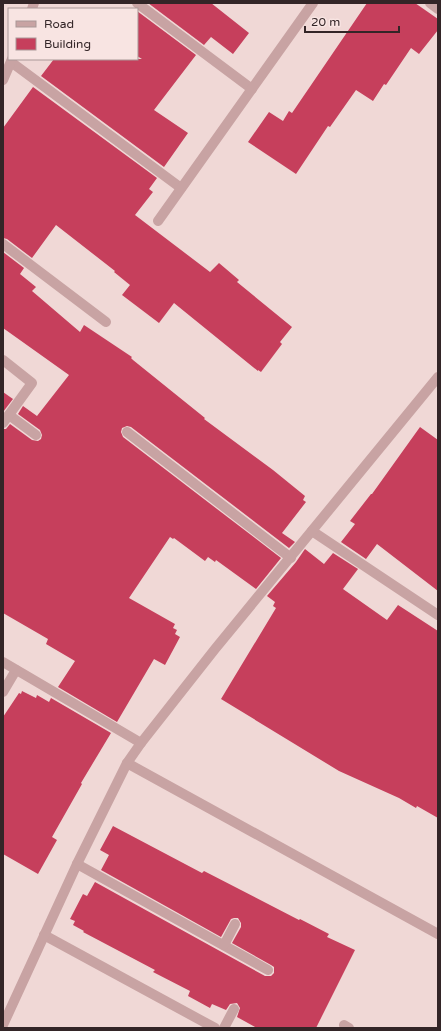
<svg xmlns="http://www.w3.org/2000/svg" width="441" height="1031" font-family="'Varela Round',sans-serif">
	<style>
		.building { fill: #c63f5c }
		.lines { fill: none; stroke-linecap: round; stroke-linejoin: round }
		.lane { stroke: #c8a3a3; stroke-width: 10 }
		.street { stroke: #c8a3a3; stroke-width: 10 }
	</style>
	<rect width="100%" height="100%" fill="#f0d8d6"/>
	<g class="building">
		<path d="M148 3H211L249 33 233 54 211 37 204 45Z"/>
		<path d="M367 3H415L438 19V30L419 54 411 48 386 85 384 84 373 101 356 90 330 127 328 126 296 174 248 142 269 112 283 121 289 111 292 113Z"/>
		<path d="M137 11 196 55 154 110 188 133 164 167 41 76 54 59H142L137 56Z"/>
		<path d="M33 87 157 178 149 189 153 192 135 215 210 272 219 263 239 280 237 282 292 327 280 342 282 344 261 372 258 370V371L174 303 159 323 122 295 130 285 114 272 115 271 56 225 32 258 7 239 3 238V128Z"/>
		<path d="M3 252 24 268 20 274 36 287 32 291 80 332 84 325 132 357 131 358 133 360 205 418 204 419 273 470 305 496 303 500 306 502 282 533 295 542 289 548 131 427 127 426 122 428 121 432 123 437 281 558 256 589 216 560 215 562 208 557 205 561 174 538 173 539 170 537 129 598 175 624 173 628 177 630 175 634 180 637 165 665 154 659 117 722 58 687 75 661 46 644 48 639 3 613V429H6L10 424 32 440 38 441 41 439 42 435 40 430 18 414 23 406 37 416 69 375 3 328Z"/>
		<path d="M3 392 13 399 3 412Z"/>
		<path d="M420 427 438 440V591L377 544 366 559 341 542 355 524 350 521 371 494H372Z"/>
		<path d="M305 549 324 564 333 553 358 569 343 589 387 620 398 605 438 631V818L417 806 416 808 399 798 339 771 221 699 276 608 273 606 275 602 267 596 296 562Z"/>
		<path d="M22 691 36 698 37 695 49 702 51 698 111 733 81 783 82 784 52 837 57 840 38 874 3 854V717L19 693 21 694Z"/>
		<path d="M113 826 202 873 204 871 299 920 300 919 329 934 327 937 355 950 316 1028H257L237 1017 240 1008 237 1003 230 1004 226 1010 212 1004 210 1008 188 996 190 991 153 972 155 970 83 932 84 931 73 925 75 921 70 919 83 894 87 896 95 882 265 976H271L274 973V967L271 965 232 943 241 927V923L238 918H234L231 919 221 937 101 870 109 855 100 850Z"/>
	</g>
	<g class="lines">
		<g class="lane">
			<path d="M3 244 106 322"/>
			<path d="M9 415 36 435"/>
			<path d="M127 432 291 558"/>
			<path d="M3 692 16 670"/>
		</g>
		<g class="street">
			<path d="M137 3 252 89"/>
			<path d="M430 3 438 9"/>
			<path d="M32 9 34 3"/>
			<path d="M11 62 181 188"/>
			<path d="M3 80 12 59"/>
			<path d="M158 221 313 3"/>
			<path d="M3 360 32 383 3 423"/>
			<path d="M312 531 438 615"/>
			<path d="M3 662 141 743"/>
			<path d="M127 763 438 934"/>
			<path d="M77 864 268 970"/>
			<path d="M44 935 215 1028"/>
			<path d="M224 945 235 924"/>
			<path d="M3 1025 77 864 127 763 141 743 215 649 438 377"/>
			<path d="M344 1025 349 1028"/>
			<path d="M224 1028 234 1009"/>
		</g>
	</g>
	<rect width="441" height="1031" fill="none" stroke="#332527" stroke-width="8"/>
	<rect x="8" y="8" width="130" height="52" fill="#f8e4e2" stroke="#a99897"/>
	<rect x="16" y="21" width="20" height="6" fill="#c8a3a3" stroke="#a99897"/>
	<text x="44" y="28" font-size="12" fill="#332527">Road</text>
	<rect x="16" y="38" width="20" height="12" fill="#c63f5c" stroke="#a99897"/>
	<text x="44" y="48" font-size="12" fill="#332527">Building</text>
	<path d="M305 26v6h94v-6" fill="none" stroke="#332527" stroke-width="2"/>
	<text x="311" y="26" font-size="12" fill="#332527" stroke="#f8e4e2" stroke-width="3" paint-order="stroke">20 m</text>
</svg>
